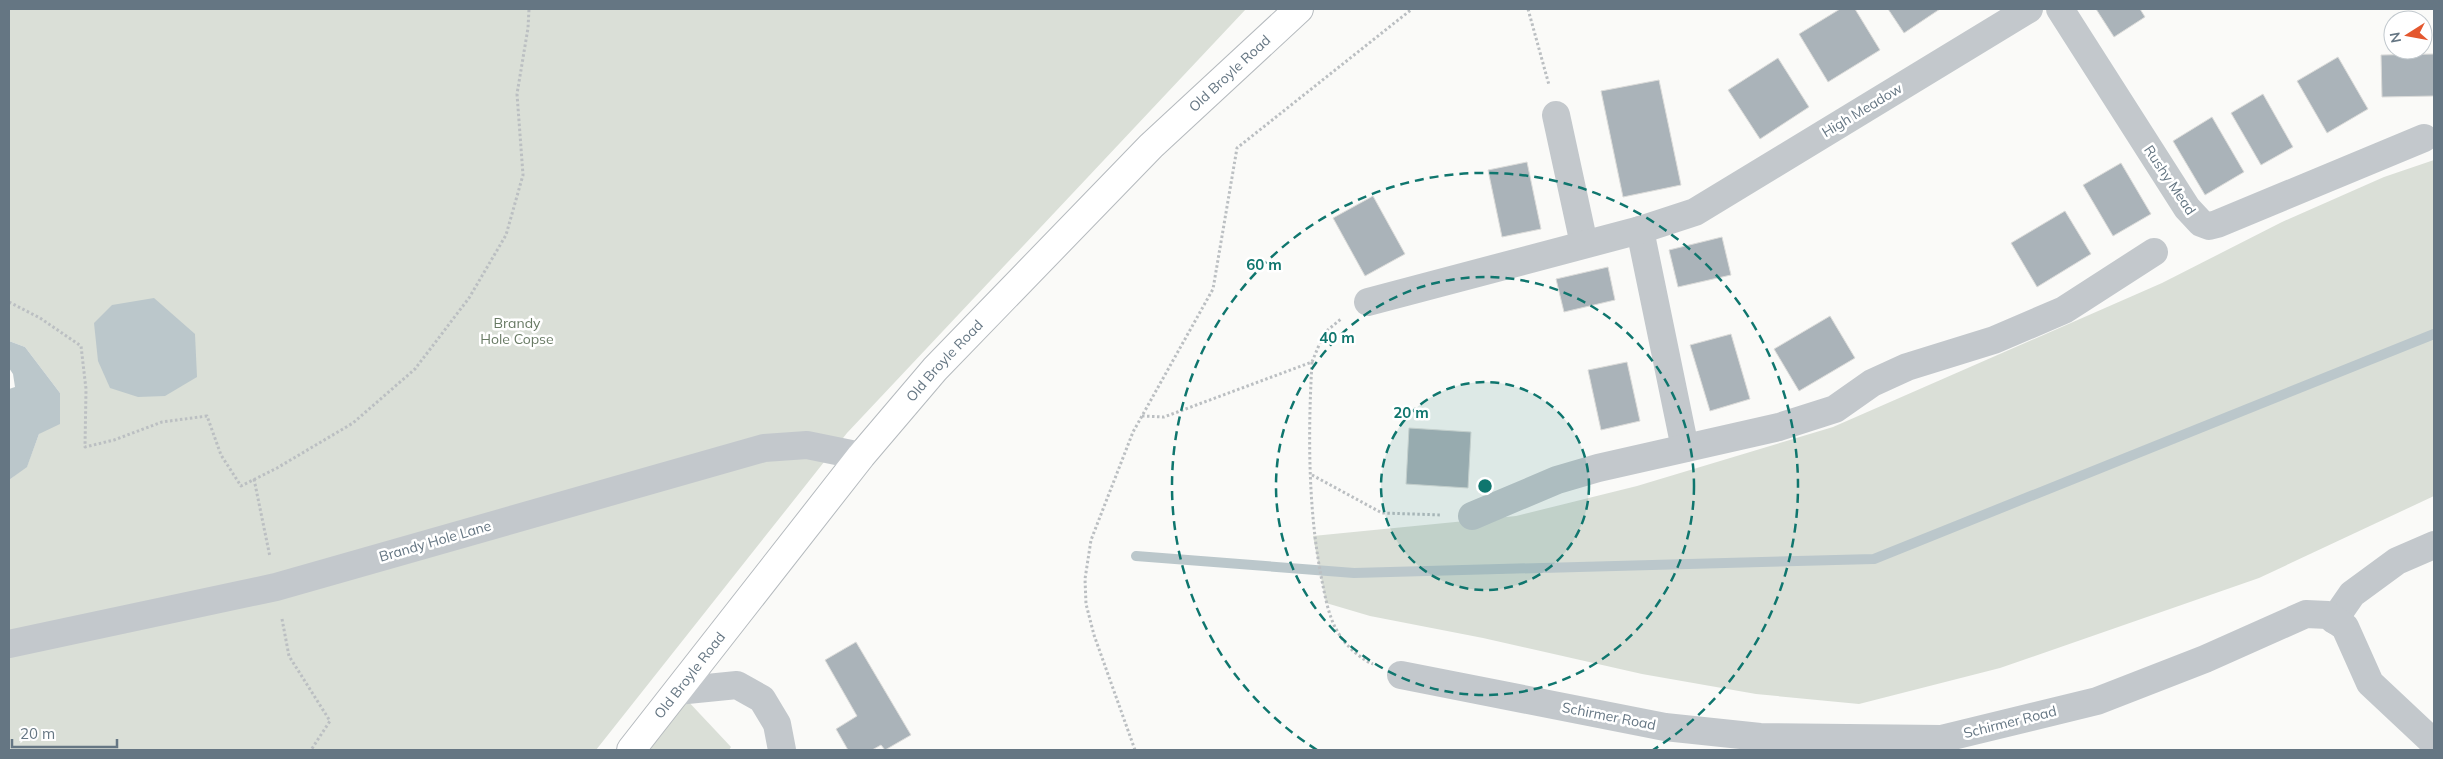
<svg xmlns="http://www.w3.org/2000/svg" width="2443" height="759" font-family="Mulish,sans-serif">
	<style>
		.green { fill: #dadfd7 }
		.water { fill: #bbc7cb }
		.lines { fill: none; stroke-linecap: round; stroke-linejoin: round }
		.stream { stroke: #bbc7cb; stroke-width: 10 }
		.building { fill: #aab3b9; stroke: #dcdcda }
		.major-casing { stroke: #b5babe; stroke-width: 30 }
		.path { stroke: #bbbfc2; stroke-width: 3; stroke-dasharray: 2.5 2.5; stroke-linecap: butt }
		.minor { stroke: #c3c8cc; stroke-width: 28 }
		.major { stroke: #fff; stroke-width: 28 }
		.ring { fill: none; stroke: #0f766e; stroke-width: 2.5; stroke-dasharray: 9 6 }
		.labels { text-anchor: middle; stroke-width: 5; stroke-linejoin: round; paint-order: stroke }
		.street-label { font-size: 14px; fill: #657683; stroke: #fff }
		.park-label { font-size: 14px; fill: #687a64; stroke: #fff }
		.centre { fill: #0f766e; stroke: #fff; stroke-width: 2.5 }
		.ring-label { font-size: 15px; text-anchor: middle; font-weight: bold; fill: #0f766e; stroke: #fff; stroke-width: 5; stroke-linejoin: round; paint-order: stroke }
	</style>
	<rect width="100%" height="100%" fill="#fafaf8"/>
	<g class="green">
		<path d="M9 9H1246L847 433 596 750H9V480L27 466 39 434 60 393 25 347 9 341Z"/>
		<path d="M2434 160V496L2259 578 2000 668 1859 704 1756 694 1642 674 1483 638 1370 616 1326 603 1313 536 1516 516 1637 486 1833 427 2162 283 2282 222 2384 177Z"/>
		<path d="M685 698 731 747 729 750H646Z"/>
	</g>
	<g class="water">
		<path d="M154 298 195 334 197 377 165 396 138 397 110 388 98 361 94 323 112 305Z"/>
		<path d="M9 341 25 347 60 393V424L39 434 27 467 9 480V389L15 387 13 374 9 368Z"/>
	</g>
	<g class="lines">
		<path class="stream" d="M1136 556 1354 573 1874 559 2434 334"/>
	</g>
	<g class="building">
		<path d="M1840 9H1855L1880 50 1828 82 1799 34Z"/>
		<path d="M1888 9H1940L1904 33Z"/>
		<path d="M2096 9H2140L2145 17 2114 37Z"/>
		<path d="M2434 54V96L2382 97 2381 55Z"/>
		<path d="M2338 57 2368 109 2327 133 2297 81Z"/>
		<path d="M1778 58 1809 107 1760 139 1728 90Z"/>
		<path d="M1659 80 1681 185 1623 197 1601 91Z"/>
		<path d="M2263 94 2293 147 2261 165 2231 113Z"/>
		<path d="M2212 117 2244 172 2205 195 2173 141Z"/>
		<path d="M1527 162 1541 229 1502 237 1488 170Z"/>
		<path d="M2121 163 2151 214 2113 236 2083 185Z"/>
		<path d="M1373 196 1405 254 1365 276 1333 218Z"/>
		<path d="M2065 211 2091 254 2037 287 2011 243Z"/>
		<path d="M1722 237 1731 275 1678 287 1669 250Z"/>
		<path d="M1608 267 1615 300 1564 312 1556 279Z"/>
		<path d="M1830 316 1855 358 1799 391 1774 349Z"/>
		<path d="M1731 334 1750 399 1710 411 1690 345Z"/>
		<path d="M1627 362 1640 421 1601 430 1588 370Z"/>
		<path d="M1409 428 1471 432 1468 488 1406 484Z"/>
		<path d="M856 642 911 735 885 750 881 745 872 750H848L836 729 857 716 825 660Z"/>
	</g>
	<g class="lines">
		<defs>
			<g id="major">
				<path id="s1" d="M631 750 861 456 935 369 1151 146 1299 9"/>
			</g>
		</defs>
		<use href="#major" class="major-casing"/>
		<g class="path">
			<path d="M1528 9 1549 85"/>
			<path d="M9 302 40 318 81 346 86 389 85 447 114 440 162 422 207 416 221 455 241 486 277 468 353 423 415 369 469 298 506 235 523 175 517 94 528 28 529 9"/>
			<path d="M1312 362C1308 433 1308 506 1321 576 1325 595 1328 617 1339 634 1345 645 1362 660 1373 664"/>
			<path d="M1142 416 1164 417 1312 362 1324 333 1341 319"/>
			<path d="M1312 475 1382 513 1441 515"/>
			<path d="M254 479 270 557"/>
			<path d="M282 619 289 656 330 721 311 750"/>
			<path d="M1135 750 1094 635 1086 604 1085 579 1091 540 1133 432 1213 289 1237 148 1412 9"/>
		</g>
		<g class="minor">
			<path d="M2060 9 2187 208 2201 223 2209 226 2217 224 2424 138"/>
			<path d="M1556 115 1584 244"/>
			<path d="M1640 230 1685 448"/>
			<path d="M1368 302 1640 230 1695 212 2029 9"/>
			<path d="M1472 516 1557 480 1598 468 1779 427 1835 409 1872 383 1907 367 1994 340 2064 310 2154 252"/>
			<path d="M2334 620 2352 594 2397 561 2434 545"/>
			<path d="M9 644 276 587 764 448 807 445 861 456"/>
			<path d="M1401 675 1665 727 1760 737 1941 739 2097 701 2205 659 2306 614 2328 615 2345 627 2370 683 2434 743"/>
			<path d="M677 691 737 685 762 699 777 724 782 750"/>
		</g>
		<use href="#major" class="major"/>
	</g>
	<circle cx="1485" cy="486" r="104" fill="#0f766e" fill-opacity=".12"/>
	<g class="ring">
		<circle cx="1485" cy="486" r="104"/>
		<circle cx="1485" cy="486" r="209"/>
		<path d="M1317 750A313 313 0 1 1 1653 750"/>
	</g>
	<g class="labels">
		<g class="street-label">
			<text dy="5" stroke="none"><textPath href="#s1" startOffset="905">Old Broyle Road</textPath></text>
			<text transform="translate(1862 110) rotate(-31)" y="5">High Meadow</text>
			<text transform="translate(2170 180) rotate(56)" y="5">Rushy Mead</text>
			<text dy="5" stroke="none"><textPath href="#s1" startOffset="500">Old Broyle Road</textPath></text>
			<text transform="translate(435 541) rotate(-16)" y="5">Brandy Hole Lane</text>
			<text dy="5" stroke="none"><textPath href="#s1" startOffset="95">Old Broyle Road</textPath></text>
			<text transform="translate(1609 716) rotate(11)" y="5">Schirmer Road</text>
			<text transform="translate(2010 722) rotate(-14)" y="5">Schirmer Road</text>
		</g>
		<g class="park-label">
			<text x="517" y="328">Brandy<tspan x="517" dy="16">Hole Copse</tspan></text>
		</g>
	</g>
	<circle cx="1485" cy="486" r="8" class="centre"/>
	<g class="ring-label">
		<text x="1264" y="270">60 m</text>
		<text x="1337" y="343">40 m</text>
		<text x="1411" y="418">20 m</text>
	</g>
	<rect width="2443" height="759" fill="none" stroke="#657683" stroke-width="20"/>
	<g transform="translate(2408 35) rotate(259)"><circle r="24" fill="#ffffff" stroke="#c1c8cd"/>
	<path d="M0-4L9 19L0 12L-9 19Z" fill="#e4572e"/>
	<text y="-8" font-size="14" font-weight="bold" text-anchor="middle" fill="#657683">N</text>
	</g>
	<path d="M12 739v8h105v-8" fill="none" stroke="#657683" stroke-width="2.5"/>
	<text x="20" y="739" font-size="15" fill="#657683" stroke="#ffffff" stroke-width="4" paint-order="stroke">20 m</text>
</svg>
